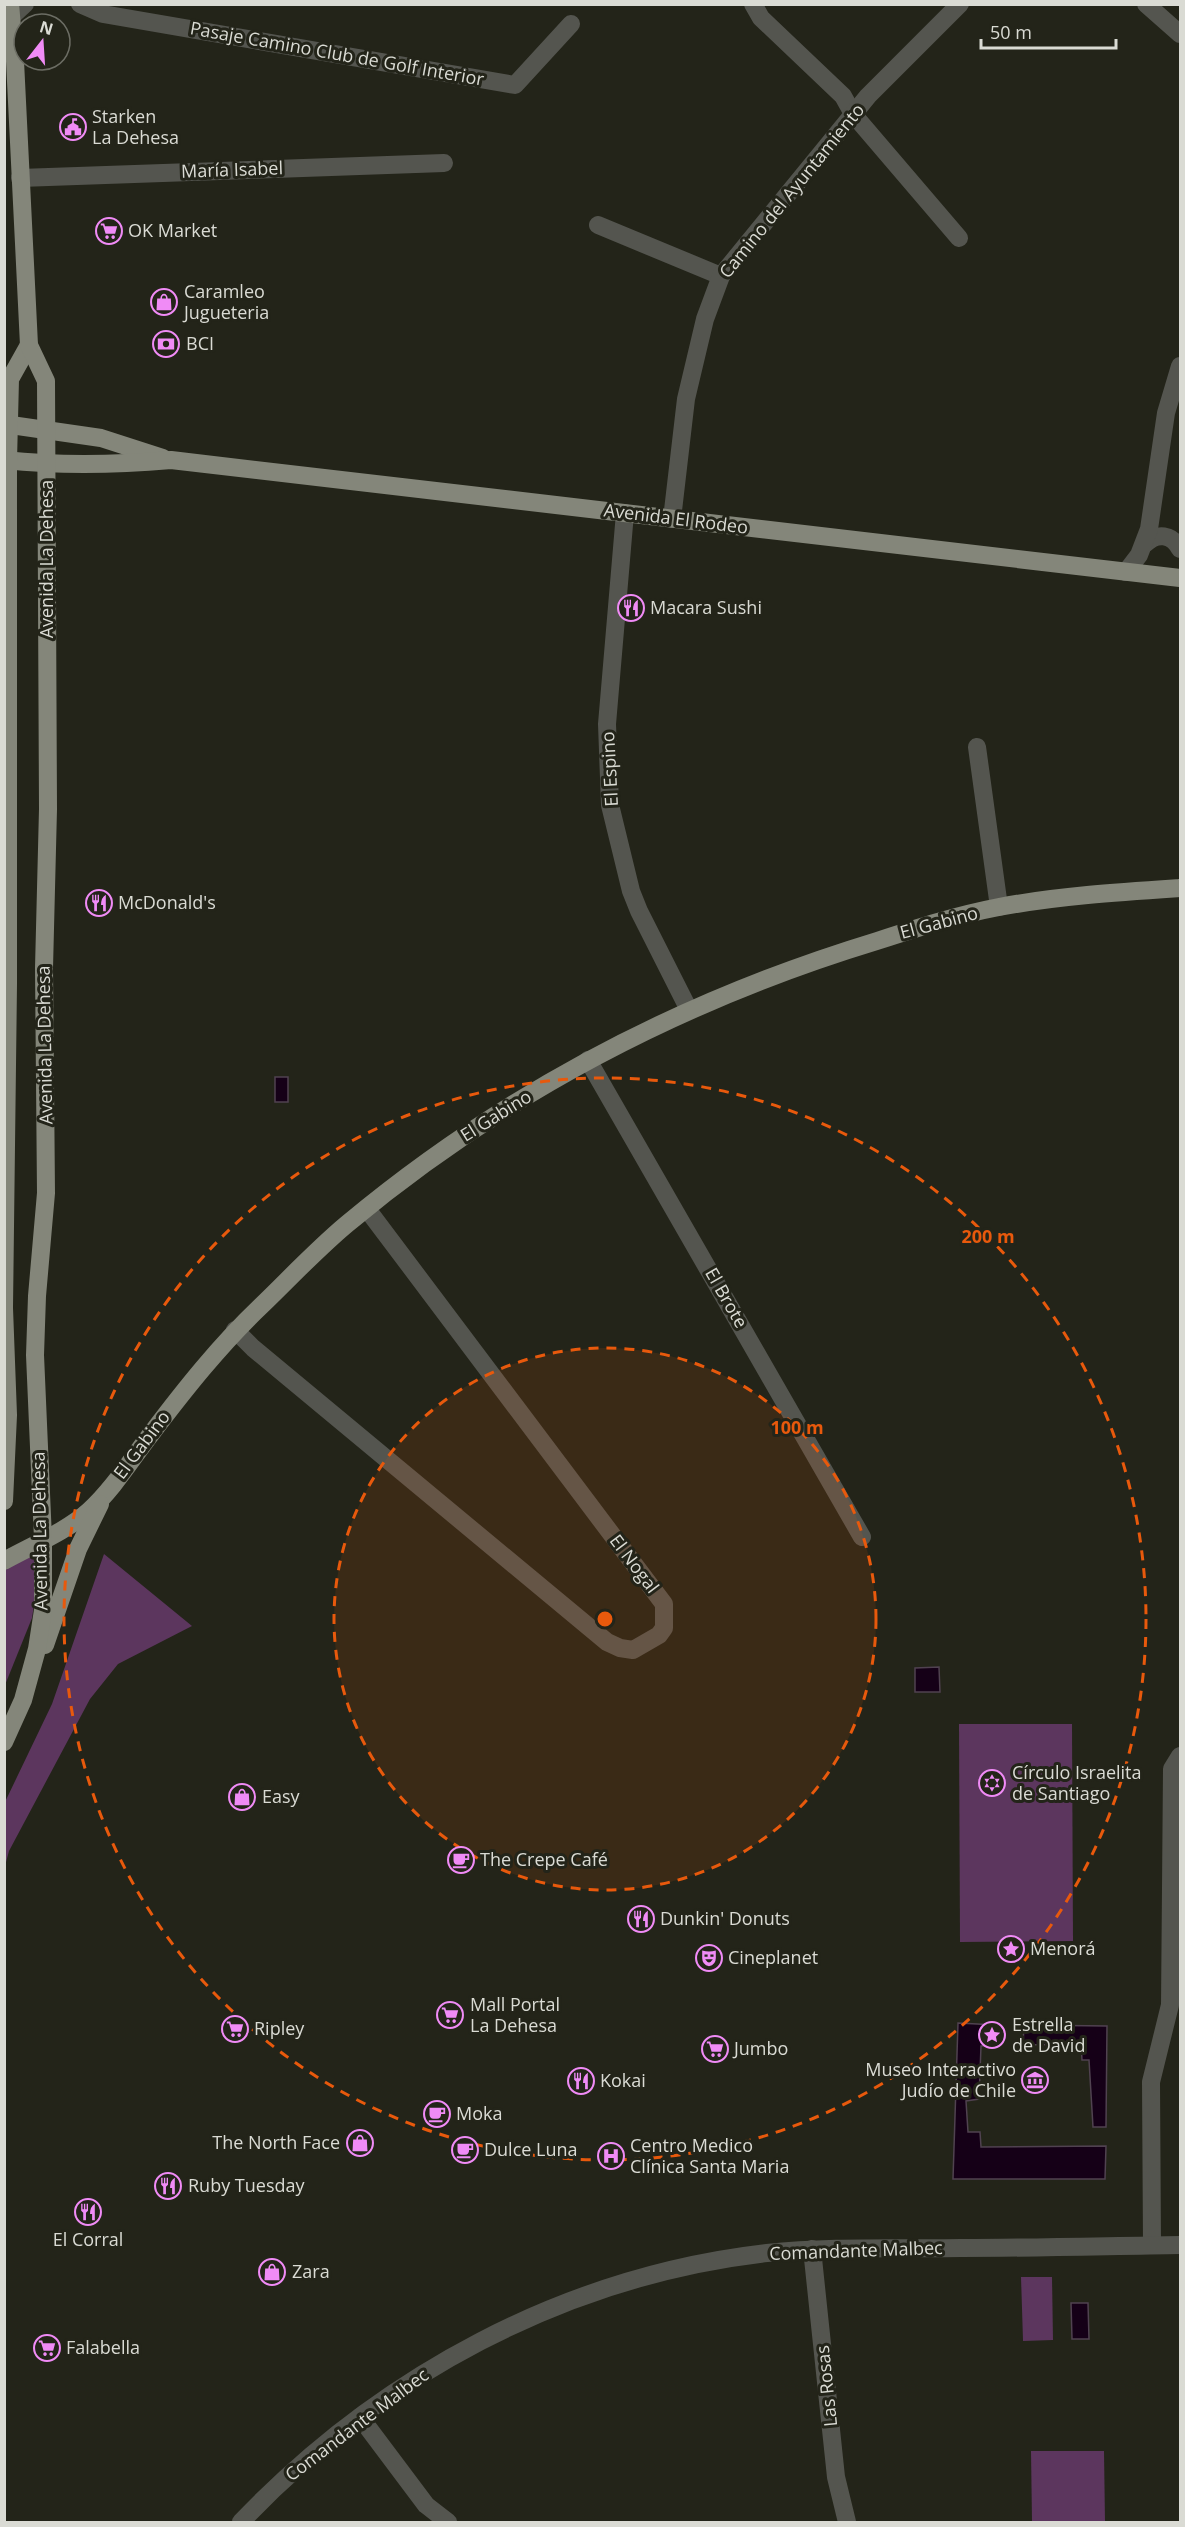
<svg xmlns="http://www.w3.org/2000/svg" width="1185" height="2527" font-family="'Open Sans',sans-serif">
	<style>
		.green { fill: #5c365e }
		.water { fill: #150017; stroke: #504250; stroke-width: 1.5 }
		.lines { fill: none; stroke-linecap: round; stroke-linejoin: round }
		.minor { stroke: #54554f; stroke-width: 18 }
		.major { stroke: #84867a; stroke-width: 18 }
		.ring { fill: none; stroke: #e8590c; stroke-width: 3; stroke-dasharray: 10 8 }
		.labels { text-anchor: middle; stroke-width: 6; stroke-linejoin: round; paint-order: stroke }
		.street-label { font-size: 18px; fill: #dadbd4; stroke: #232419 }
		.poi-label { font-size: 18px; fill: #dadbd4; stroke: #232419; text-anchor: start }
		.centre { fill: #e8590c; stroke: #232419; stroke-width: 3 }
		.ring-label { font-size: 18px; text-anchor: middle; font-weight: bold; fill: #e8590c; stroke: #232419; stroke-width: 6; stroke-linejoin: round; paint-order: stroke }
	</style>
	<rect width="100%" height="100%" fill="#232419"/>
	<g class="green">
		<path d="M30 1549 40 1566 32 1618 5 1685V1569Z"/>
		<path d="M104 1554 192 1626 118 1664 90 1699 9 1851 5 1866V1802L52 1704Z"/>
		<path d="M1072 1724 1073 1941 960 1942 959 1724Z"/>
		<path d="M1021 2277H1052L1053 2340 1023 2341Z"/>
		<path d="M1031 2451H1104L1105 2522H1032Z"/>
	</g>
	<g class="water">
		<rect x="275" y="1077" width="13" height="25"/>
		<path d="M939 1667 940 1692H915V1668Z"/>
		<path d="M958 2023 996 2025 995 2045 981 2046 979 2099 966 2101 968 2132H980L981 2147 1106 2146 1105 2179H953Z"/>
		<path d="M1024 2025 1107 2026 1106 2127H1093L1089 2060H1082L1081 2044 1023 2045Z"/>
		<path d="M1071 2303H1088L1089 2339H1072Z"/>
	</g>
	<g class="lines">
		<g class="minor">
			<path d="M80 4 103 14 515 85 571 24"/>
			<path d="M753 4 761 18 843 96 853 114 959 238"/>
			<path d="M1146 4 1180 34"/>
			<path d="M11 17 25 4"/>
			<path d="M20 178 444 163"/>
			<path d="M598 225 721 276"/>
			<path d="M625 513 607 724 610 805 631 891 639 911 689 1010"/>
			<path d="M672 519 686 399 705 319 721 276 868 96 960 4"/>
			<path d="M1145 544C1157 532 1172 534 1180 549"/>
			<path d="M1126 572 1139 555 1149 529 1166 413 1180 366"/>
			<path d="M977 747 999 907"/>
			<path d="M588 1060 862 1537"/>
			<path d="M235 1330 253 1348 607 1642 620 1648 633 1650 659 1635 664 1628V1604L367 1209"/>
			<path d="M1152 2245 1151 2082 1170 2005 1172 1769 1180 1756"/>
			<path d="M812 2249 836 2477 847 2522"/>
			<path d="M360 2417 426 2505 448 2522"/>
			<path d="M241 2522C380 2376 565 2276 767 2253 831 2246 896 2249 961 2248 1034 2248 1107 2246 1180 2245"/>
		</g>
		<g class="major">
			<path d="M4 424 101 438 163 458"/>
			<path d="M4 460C61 466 115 465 171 460L1180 578"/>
			<path d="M4 1501 8 1415 4 1308 8 984V461L10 379 29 345"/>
			<path d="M4 1561C31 1546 67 1531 89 1511 113 1489 131 1460 151 1434 185 1389 220 1345 261 1306 289 1279 317 1249 347 1224 503 1094 683 1000 877 941 917 928 957 915 999 907 1058 896 1120 892 1180 888"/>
			<path d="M45 1645 78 1549 100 1504"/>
			<path d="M4 1742 23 1700 37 1649 43 1610V1539L35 1355 37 1296 46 1193 44 968 48 809 46 381 29 345 15 61 10 4"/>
		</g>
	</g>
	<circle cx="605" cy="1619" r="271" fill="#e8590c" fill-opacity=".12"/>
	<g class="ring">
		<circle cx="605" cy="1619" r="271"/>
		<circle cx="605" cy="1619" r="541"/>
	</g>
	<defs>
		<symbol id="civic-ring" viewBox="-11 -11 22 22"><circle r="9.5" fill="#232419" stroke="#f08bf6" stroke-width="1.5"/><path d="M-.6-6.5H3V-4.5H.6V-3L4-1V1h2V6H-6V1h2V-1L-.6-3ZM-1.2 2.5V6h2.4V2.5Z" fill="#f08bf6"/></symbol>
		<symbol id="supermarket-ring" viewBox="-11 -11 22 22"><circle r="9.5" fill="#232419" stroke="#f08bf6" stroke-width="1.5"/><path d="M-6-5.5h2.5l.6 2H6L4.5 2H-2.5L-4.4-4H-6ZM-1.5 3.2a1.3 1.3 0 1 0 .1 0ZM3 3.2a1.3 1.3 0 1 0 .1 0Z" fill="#f08bf6"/></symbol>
		<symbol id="shop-ring" viewBox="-11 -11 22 22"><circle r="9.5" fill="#232419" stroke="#f08bf6" stroke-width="1.5"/><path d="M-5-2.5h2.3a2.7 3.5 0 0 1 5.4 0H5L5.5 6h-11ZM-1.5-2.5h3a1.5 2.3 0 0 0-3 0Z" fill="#f08bf6"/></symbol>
		<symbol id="bank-ring" viewBox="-11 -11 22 22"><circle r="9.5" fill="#232419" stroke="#f08bf6" stroke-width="1.5"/><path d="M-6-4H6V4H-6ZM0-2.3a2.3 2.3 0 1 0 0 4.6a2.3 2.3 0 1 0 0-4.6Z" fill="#f08bf6"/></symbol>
		<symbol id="restaurant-ring" viewBox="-11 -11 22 22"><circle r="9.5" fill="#232419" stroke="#f08bf6" stroke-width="1.5"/><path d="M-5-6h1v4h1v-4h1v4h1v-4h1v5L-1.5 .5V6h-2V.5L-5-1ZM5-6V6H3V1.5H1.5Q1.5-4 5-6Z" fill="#f08bf6"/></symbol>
		<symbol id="synagogue-ring" viewBox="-11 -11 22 22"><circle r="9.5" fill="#232419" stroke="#f08bf6" stroke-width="1.5"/><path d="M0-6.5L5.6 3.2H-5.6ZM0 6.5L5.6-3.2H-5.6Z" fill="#f08bf6"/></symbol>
		<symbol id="cafe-ring" viewBox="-11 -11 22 22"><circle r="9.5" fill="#232419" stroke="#f08bf6" stroke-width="1.5"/><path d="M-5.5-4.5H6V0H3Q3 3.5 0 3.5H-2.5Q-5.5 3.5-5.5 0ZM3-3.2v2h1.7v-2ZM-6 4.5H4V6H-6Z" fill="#f08bf6"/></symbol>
		<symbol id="sight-ring" viewBox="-11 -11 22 22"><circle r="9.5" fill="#232419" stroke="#f08bf6" stroke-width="1.5"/><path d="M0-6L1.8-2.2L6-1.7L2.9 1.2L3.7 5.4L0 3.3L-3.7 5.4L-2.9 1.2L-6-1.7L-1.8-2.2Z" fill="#f08bf6"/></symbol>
		<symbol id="theatre-ring" viewBox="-11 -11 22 22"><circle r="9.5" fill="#232419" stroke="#f08bf6" stroke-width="1.5"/><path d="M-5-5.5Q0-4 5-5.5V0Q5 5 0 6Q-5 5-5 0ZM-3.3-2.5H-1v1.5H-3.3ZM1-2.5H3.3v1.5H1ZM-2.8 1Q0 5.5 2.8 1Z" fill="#f08bf6"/></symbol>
		<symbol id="museum-ring" viewBox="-11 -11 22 22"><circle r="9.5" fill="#232419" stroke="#f08bf6" stroke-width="1.5"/><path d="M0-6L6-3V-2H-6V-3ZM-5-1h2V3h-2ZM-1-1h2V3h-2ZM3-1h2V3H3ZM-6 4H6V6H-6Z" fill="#f08bf6"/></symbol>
		<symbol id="hospital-ring" viewBox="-11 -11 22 22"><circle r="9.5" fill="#232419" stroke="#f08bf6" stroke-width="1.5"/><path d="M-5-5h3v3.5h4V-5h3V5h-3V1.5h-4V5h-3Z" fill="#f08bf6"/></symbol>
	</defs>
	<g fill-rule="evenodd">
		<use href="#civic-ring" x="58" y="112" width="30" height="30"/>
		<use href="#supermarket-ring" x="94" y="216" width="30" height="30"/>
		<use href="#shop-ring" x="149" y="287" width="30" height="30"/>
		<use href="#bank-ring" x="151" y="329" width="30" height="30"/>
		<use href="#restaurant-ring" x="616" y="593" width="30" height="30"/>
		<use href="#restaurant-ring" x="84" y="888" width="30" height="30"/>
		<use href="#synagogue-ring" x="977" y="1768" width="30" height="30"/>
		<use href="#shop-ring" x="227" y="1782" width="30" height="30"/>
		<use href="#cafe-ring" x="446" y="1845" width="30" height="30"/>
		<use href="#restaurant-ring" x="626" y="1904" width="30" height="30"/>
		<use href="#sight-ring" x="996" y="1934" width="30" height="30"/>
		<use href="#theatre-ring" x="694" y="1943" width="30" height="30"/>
		<use href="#supermarket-ring" x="435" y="2000" width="30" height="30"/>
		<use href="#supermarket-ring" x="220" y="2014" width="30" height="30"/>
		<use href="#sight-ring" x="977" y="2020" width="30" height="30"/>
		<use href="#supermarket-ring" x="700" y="2034" width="30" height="30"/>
		<use href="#museum-ring" x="1020" y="2065" width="30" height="30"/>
		<use href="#restaurant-ring" x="566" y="2066" width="30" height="30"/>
		<use href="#cafe-ring" x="422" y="2099" width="30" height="30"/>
		<use href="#shop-ring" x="345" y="2128" width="30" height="30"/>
		<use href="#cafe-ring" x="450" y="2135" width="30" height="30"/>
		<use href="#hospital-ring" x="596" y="2141" width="30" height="30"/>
		<use href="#restaurant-ring" x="153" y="2171" width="30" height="30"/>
		<use href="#restaurant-ring" x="73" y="2197" width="30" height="30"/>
		<use href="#shop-ring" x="257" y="2257" width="30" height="30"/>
		<use href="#supermarket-ring" x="32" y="2333" width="30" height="30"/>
	</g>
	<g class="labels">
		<g class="street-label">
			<text transform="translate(337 54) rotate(10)" y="6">Pasaje Camino Club de Golf Interior</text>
			<text transform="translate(232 170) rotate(-2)" y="6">María Isabel</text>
			<text transform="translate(792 191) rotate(-51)" y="6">Camino del Ayuntamiento</text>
			<text transform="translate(676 519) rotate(7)" y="6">Avenida El Rodeo</text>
			<text transform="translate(47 559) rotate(-90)" y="6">Avenida La Dehesa</text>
			<text transform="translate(610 769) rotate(-93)" y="6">El Espino</text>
			<text transform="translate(939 923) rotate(-15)" y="6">El Gabino</text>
			<text transform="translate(45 1045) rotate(-91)" y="6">Avenida La Dehesa</text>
			<text transform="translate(496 1116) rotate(-32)" y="6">El Gabino</text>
			<text transform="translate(726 1298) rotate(60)" y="6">El Brote</text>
			<text transform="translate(142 1445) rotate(-53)" y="6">El Gabino</text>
			<text transform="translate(40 1531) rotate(-91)" y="6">Avenida La Dehesa</text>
			<text transform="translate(634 1564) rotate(53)" y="6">El Nogal</text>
			<text transform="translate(856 2251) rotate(-2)" y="6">Comandante Malbec</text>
			<text transform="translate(827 2386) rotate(-96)" y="6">Las Rosas</text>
			<text transform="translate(357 2425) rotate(-37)" y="6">Comandante Malbec</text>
		</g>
		<g class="poi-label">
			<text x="92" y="123">Starken<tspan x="92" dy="21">La Dehesa</tspan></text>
			<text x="128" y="237">OK Market</text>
			<text x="184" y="298">Caramleo<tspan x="184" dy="21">Jugueteria</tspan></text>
			<text x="186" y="350">BCI</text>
			<text x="650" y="614">Macara Sushi</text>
			<text x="118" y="909">McDonald's</text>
			<text x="1012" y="1779">Círculo Israelita<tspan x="1012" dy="21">de Santiago</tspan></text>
			<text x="262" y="1803">Easy</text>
			<text x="480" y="1866">The Crepe Café</text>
			<text x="660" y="1925">Dunkin' Donuts</text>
			<text x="1030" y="1955">Menorá</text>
			<text x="728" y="1964">Cineplanet</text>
			<text x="470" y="2011">Mall Portal<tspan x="470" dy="21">La Dehesa</tspan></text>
			<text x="1012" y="2031">Estrella<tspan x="1012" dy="21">de David</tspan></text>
			<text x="254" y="2035">Ripley</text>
			<text x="734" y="2055">Jumbo</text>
			<text x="1016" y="2076" text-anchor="end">Museo Interactivo<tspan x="1016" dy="21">Judío de Chile</tspan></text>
			<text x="600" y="2087">Kokai</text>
			<text x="456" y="2120">Moka</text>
			<text x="340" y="2149" text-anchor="end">The North Face</text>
			<text x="630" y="2152">Centro Medico<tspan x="630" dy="21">Clínica Santa Maria</tspan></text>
			<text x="484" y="2156">Dulce Luna</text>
			<text x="188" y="2192">Ruby Tuesday</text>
			<text x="88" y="2246" text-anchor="middle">El Corral</text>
			<text x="292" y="2278">Zara</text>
			<text x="66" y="2354">Falabella</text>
		</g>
	</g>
	<circle cx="605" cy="1619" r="9" class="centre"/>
	<g class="ring-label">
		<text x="988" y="1243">200 m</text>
		<text x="797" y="1434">100 m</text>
	</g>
	<rect width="1185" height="2527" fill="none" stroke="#dadbd4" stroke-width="12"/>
	<g transform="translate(42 42) rotate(17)"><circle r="28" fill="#232419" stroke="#6c6d64" stroke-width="1.5"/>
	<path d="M0-4.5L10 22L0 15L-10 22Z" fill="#f08bf6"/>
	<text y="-9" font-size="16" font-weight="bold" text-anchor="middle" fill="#dadbd4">N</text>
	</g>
	<path d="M981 39v9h135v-9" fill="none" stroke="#dadbd4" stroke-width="3"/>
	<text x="990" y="39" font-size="18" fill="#dadbd4" stroke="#232419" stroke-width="4.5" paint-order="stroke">50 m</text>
</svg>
